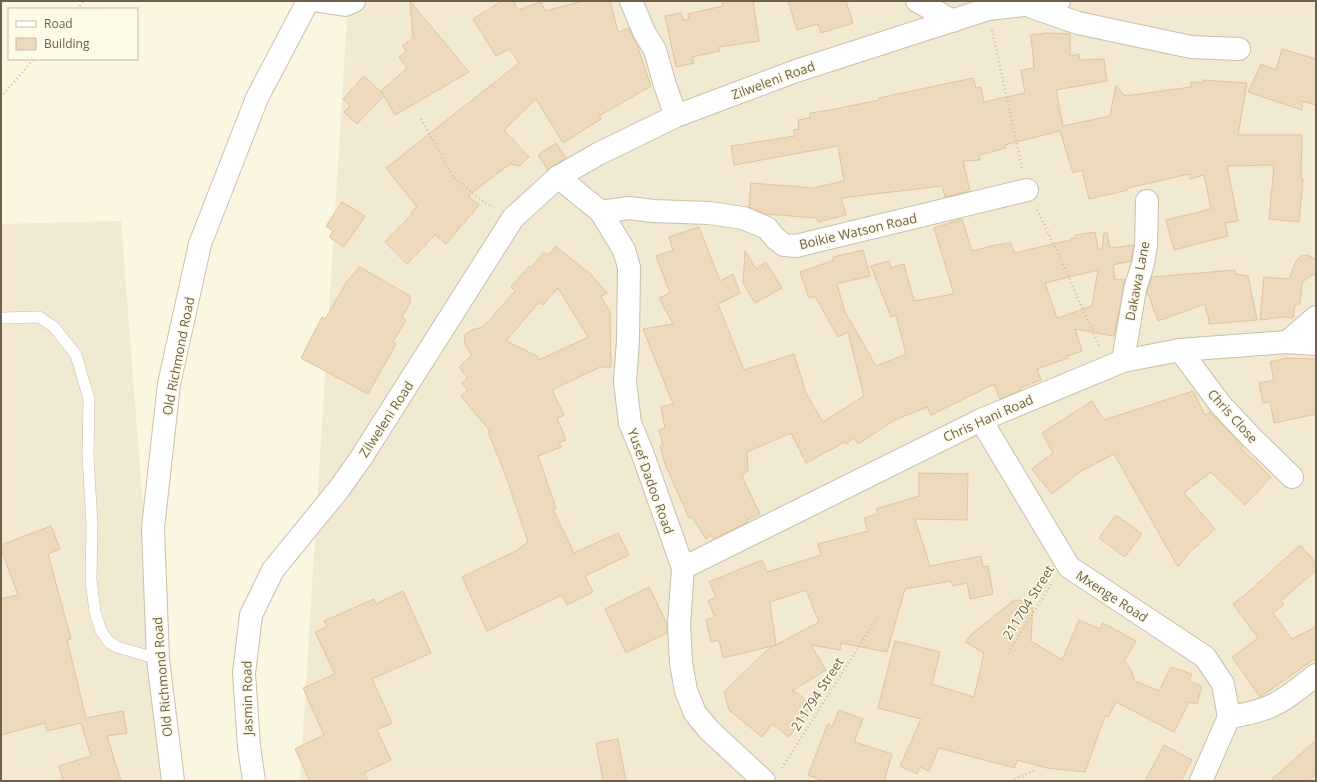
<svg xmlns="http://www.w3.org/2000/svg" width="1317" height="782" font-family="'Open Sans',sans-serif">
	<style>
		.residential { fill: #f1e9d1 }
		.building { fill: #eddabc; stroke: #dec59e; fill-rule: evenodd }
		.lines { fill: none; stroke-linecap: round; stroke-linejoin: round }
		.lane-casing { stroke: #c9bfaa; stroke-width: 12 }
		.street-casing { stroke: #c9bfaa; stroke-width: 24 }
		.secondary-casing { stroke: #cdc0a8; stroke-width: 24 }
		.path { stroke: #d1bea0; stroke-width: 2.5; stroke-dasharray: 1 3; stroke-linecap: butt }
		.lane { stroke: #fff; stroke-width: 11 }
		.street { stroke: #fff; stroke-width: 22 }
		.secondary { stroke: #fff; stroke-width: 22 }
		.labels { text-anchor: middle; stroke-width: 3.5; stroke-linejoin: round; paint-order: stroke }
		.street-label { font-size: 13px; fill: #6f604b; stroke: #fdfae8 }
	</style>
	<rect width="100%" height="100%" fill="#faf6e2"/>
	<g class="residential">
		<path d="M348 1H1316V781H300Z"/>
		<path d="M121 221 164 781H1V224Z"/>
	</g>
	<g class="building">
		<path d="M410 1 469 72 395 115 384 96 357 124 344 112 350 106 343 99 364 76 384 95 381 91 407 68 399 57 406 51 402 46 413 38Z"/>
		<path d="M502 1H513L518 10 541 2 545 11 583 1H610L618 32 629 28 637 45 651 86 599 116 601 119 563 143 536 99 504 130 529 157 520 166 510 164 468 196 479 205 446 244 435 235 407 264 385 242 412 214 411 212 417 207 386 168 519 63 509 49 496 56 473 19Z"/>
		<path d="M722 1H753L759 41 719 47 720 51 692 57 694 63 676 67 665 16 681 13 683 20 689 19 688 14 723 6Z"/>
		<path d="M788 1H846L853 23 821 33 818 24 797 30Z"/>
		<path d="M1047 33 1070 34V56L1079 54 1080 60 1104 59 1107 81 1056 90 1063 126 1110 116 1116 85 1125 96 1191 87V82L1203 83V80L1247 83 1238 135H1302L1301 179H1303L1299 222 1269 219 1274 165 1227 166 1238 221 1225 223 1228 236 1174 250 1166 220 1211 209 1204 175 1190 179 1189 174 1128 188V190L1089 199 1082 170 1073 173 1060 131 1005 145 1006 148 979 155 980 160 963 161 970 191 945 197 942 186 841 198 846 215 818 222 817 218 766 214 749 207 751 183 813 188 844 181 838 146 734 165 731 146 795 136 794 130 799 129 798 120 810 118V113L830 110 879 100V98L973 78 976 88 981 87 984 102 1025 93 1021 70 1034 68 1031 35Z"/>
		<path d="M1282 49 1316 59V105L1302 101V110L1248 92 1261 64 1276 70Z"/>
		<path d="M556 143 566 158 548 170 538 155Z"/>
		<path d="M342 202 365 216 344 247 329 237 333 231 326 226Z"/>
		<path d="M962 219 972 251 996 245 1011 243 1014 253 1071 240 1070 239 1075 238V235L1095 232 1098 249H1102L1104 233H1107L1110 248 1134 245 1131 261 1113 265 1115 280 1125 279 1114 336 1075 329 1082 351 1067 356 1068 358 1037 369 1041 380 1020 388 1021 390 1000 399 994 384 931 415 927 407 895 420 858 444 854 438 846 444 845 442 806 463 791 433 747 452 748 470 742 477 760 514 747 520 748 522 713 539 711 535 706 539 692 517 689 518 665 464 660 446 663 445 659 430 665 428 661 407 673 404 643 329 673 324 659 298 670 293 656 256 673 250 669 237 699 227 720 281 733 274 740 293 718 304 744 370 794 354 806 393 823 422 864 396 848 332 838 337 815 296 809 298 800 272 834 260 833 257 863 250 870 276 837 284 845 312 876 366 906 354 896 315 891 317 871 266 889 261 891 268 904 264 914 301 954 294 934 228ZM1098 270 1092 306 1057 318 1045 283Z"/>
		<path d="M556 246 586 271 587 270 607 293 601 296 610 312 611 367H600L552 390 564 415 557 418 566 440 559 443 561 447 538 456 556 508 553 509 574 553 618 533 629 555 585 576 593 592 567 605 562 595 487 631 462 577 516 551 528 542 506 476 488 432 490 431 461 396 468 390 462 383 468 378 459 367 472 355 465 344 464 338 466 334 471 330 483 327 515 291 511 287 529 266 531 268 544 252 548 255ZM558 288 588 337 539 360 537 356 506 341 539 302 543 305Z"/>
		<path d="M745 251 756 269 766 262 782 288 755 303 743 283Z"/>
		<path d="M1307 255 1312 257 1316 261V273L1302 282 1300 304H1295L1293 318 1283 317 1260 320 1264 277 1289 279 1296 261 1301 256Z"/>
		<path d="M360 267 410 296V303L402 318 406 320 393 342 396 344 368 394 301 358 322 317 325 319 348 280Z"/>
		<path d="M1235 270V274L1248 276 1257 320 1209 324 1208 315H1207L1205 304 1158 321 1147 291 1152 277Z"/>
		<path d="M1286 358 1316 359V414L1274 423 1270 402 1263 403 1259 383 1274 380 1270 362Z"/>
		<path d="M1193 391 1205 415 1210 412 1243 446 1241 448 1271 477 1245 505 1211 472 1184 493 1215 529 1189 553 1178 567 1114 454 1081 471 1052 494 1032 469 1053 453 1042 433 1092 401 1104 420Z"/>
		<path d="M919 473 968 474 967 520 915 519 930 566 981 556 983 567 988 566 993 594 970 599 967 583 953 586 951 581 905 589 887 652 841 643 840 650 811 645 826 670 792 691 799 694 811 706 789 737 772 724 762 737 729 710 724 692 768 649 776 645 723 658 719 640 711 642 706 620 715 617 708 601 716 597 709 582 762 560 767 572 821 555 818 544 868 531 864 518 878 514 876 509 919 496ZM806 590 819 622 776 645 770 602Z"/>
		<path d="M1116 515 1142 534 1125 557 1099 538Z"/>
		<path d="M51 526 60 549 48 554 71 639 67 640 86 718 123 711 127 733 107 736 121 781H63L59 766 91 756 81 723 47 731 45 723 1 735V599L18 595 1 549V545Z"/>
		<path d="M1300 545 1316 563V570L1281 601 1284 604 1273 613 1292 639 1316 627V658L1260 697 1232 657 1258 638 1233 604 1245 595Z"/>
		<path d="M649 587 667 624V633L626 653 605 609Z"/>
		<path d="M403 591 431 653 372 679 392 723 377 730 391 760 364 773 368 781H310L295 749 324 735 303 688 335 674 315 632 327 627 324 621 374 599 376 604Z"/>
		<path d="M1014 600 1033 601 1031 641 1062 660 1079 620 1100 629 1103 623 1136 641 1124 661 1131 670 1135 681 1159 691 1171 667 1192 674 1189 681 1202 686 1197 704 1189 702 1174 732 1116 702 1108 717 1105 716 1085 772 1047 768 1017 760 1015 768 939 748 929 771 920 767 917 774 900 766 921 719 878 708 895 641 940 652 932 684 974 697 984 653 965 642 972 634Z"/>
		<path d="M839 710 863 719 855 739 856 740 855 742 892 754 884 781H824L808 775 828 723 832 727Z"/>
		<path d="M618 739 626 781H603L596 743Z"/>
		<path d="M1316 740V772L1310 781H1270Z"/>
		<path d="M1164 745 1192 760 1181 781H1145Z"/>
	</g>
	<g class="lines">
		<defs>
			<path id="lane" d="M1 318 39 317 54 327 76 355 89 399 88 456 92 524 91 580 95 612 101 631 109 642 117 647 158 659"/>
			<g id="street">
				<path d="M319 1 345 5 354 1"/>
				<path d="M631 1 644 32 655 50 665 85 676 116"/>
				<path d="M917 1 953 21"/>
				<path d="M1032 7 1078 23 1191 47 1239 49"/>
				<path d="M558 177 601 212 624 250 629 267 628 340 625 382 630 423 642 452 683 568 679 624 681 663 686 691 695 713 709 730 764 781"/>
				<path d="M601 212 629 208 653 211 709 213 743 218 767 228 775 238 784 245 796 246 1027 190"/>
				<path d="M1287 342 1316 317"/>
				<path d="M1180 350 1220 404 1250 436 1292 477"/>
				<path d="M1123 361 1135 289 1143 264 1146 246 1147 201"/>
				<path d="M981 420 1069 567 1205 657 1223 684 1229 717"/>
				<path d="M683 568 981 420 1123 361 1180 350 1287 342 1316 344"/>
				<path d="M1229 717C1243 715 1256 712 1269 707 1286 700 1302 686 1316 675"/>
				<path d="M254 781 249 746 244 673 251 615 273 570 339 489 361 458 513 218 558 177 598 154 676 116 796 71 988 9 1059 1"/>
				<path d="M1201 781 1229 717"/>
			</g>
			<path id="secondary" d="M173 781 158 659 153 528 169 384 200 244 257 98 308 1"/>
		</defs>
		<use href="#lane" class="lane-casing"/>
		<use href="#street" class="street-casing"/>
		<use href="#secondary" class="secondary-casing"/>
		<g class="path">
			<path d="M77 9 84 1"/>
			<path d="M992 30 1022 168"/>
			<path d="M1 97 34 59"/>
			<path d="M421 119 453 177 481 200 493 207"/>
			<path d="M1037 210 1058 253 1100 348"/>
			<path d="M1008 653 1052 583"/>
			<path d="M782 768 877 618"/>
			<path d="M1011 781 1035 770"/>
		</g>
		<use href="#lane" class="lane"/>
		<use href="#street" class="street"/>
		<use href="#secondary" class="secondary"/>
	</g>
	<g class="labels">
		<g class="street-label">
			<text transform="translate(773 80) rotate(-20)" y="5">Zilweleni Road</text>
			<text transform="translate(858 231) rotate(-13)" y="5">Boikie Watson Road</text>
			<text transform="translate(1137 281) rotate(-79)" y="5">Dakawa Lane</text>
			<text transform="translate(178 356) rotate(-79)" y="5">Old Richmond Road</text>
			<text transform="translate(1233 416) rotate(48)" y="5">Chris Close</text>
			<text transform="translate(988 418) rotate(-24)" y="5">Chris Hani Road</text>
			<text transform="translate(386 419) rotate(-57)" y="5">Zilweleni Road</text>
			<text transform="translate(651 481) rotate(70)" y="5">Yusef Dadoo Road</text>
			<text transform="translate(1112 596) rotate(33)" y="5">Mxenge Road</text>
			<text transform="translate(1028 602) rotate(-58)" y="5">211704 Street</text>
			<text transform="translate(162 677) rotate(-95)" y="5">Old Richmond Road</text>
			<text transform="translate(817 694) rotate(-57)" y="5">211794 Street</text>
			<text transform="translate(247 698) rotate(-91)" y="5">Jasmin Road</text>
		</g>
	</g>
	<rect width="1317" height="782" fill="none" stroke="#6f604b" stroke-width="4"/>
	<rect x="8" y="8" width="130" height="52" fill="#fdfae8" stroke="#c4bca9"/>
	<rect x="16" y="21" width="20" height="6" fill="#ffffff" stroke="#c4bca9"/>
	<text x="44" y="28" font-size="12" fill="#6f604b">Road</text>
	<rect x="16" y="38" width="20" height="12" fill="#eddabc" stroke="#c4bca9"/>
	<text x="44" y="48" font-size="12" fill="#6f604b">Building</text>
</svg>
